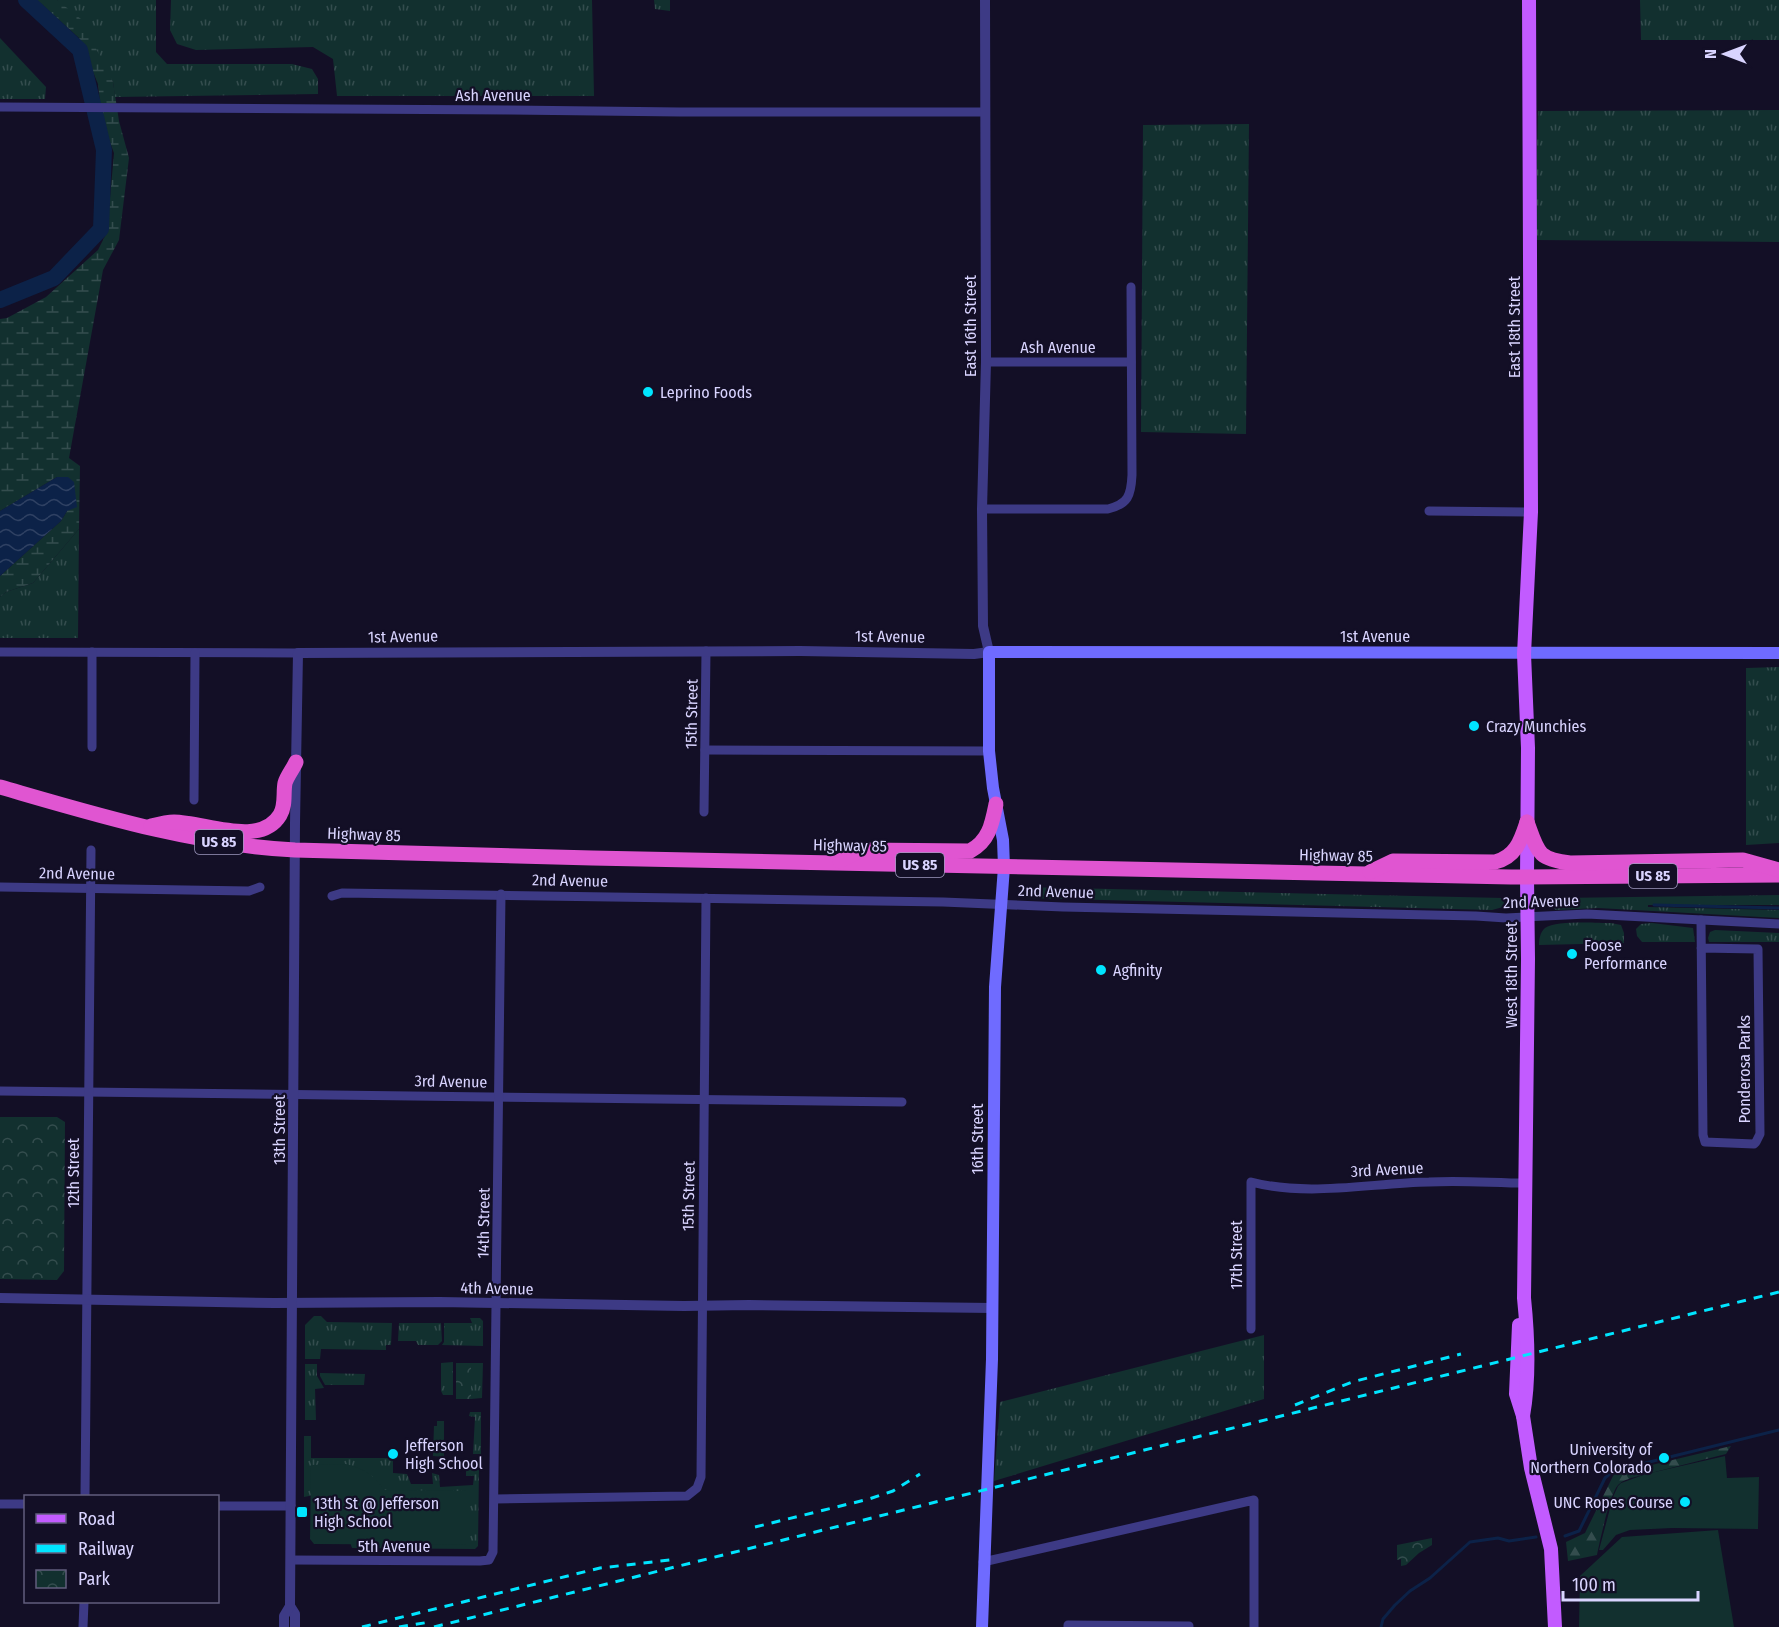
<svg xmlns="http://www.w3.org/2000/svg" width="1779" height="1627" font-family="'Fira Sans Condensed',sans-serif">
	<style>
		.grass { fill: url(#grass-tufts) }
		.forest { fill: url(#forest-firs) }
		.wetland { fill: url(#wetland-marsh) }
		.park { fill: url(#park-crowns) }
		.garden { fill: #12302f }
		.water { fill: url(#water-waves) }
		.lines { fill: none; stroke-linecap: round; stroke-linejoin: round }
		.stream { stroke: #0c2248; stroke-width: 3 }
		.river { stroke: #0c2248; stroke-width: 16 }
		.minor { stroke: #3d3a85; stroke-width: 9 }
		.tertiary { stroke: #3d3a85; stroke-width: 10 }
		.secondary { stroke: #6f6bff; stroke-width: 12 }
		.primary { stroke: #c25bff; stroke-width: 14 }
		.trunk { stroke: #e055d1; stroke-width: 15 }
		.rail { stroke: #00e5ff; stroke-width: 3; stroke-dasharray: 9 8; stroke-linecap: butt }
		.poi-dot { fill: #00e5ff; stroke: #130f26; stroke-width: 2 }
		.labels { text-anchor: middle; stroke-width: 4.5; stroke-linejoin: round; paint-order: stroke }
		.shield { fill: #130f26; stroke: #9e99be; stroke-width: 1.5 }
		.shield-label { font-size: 15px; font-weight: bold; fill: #d9d4ff }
		.street-label { font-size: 16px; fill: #d9d4ff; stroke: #130f26 }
		.poi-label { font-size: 16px; fill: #d9d4ff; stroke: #130f26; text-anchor: start }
	</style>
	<defs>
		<pattern id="grass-tufts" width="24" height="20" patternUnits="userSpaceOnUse" patternTransform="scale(1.5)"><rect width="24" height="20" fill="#12302f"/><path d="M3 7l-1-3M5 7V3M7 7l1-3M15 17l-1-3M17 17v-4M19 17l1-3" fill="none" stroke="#344d4e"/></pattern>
		<pattern id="forest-firs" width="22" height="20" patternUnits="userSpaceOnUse" patternTransform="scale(1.5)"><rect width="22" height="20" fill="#12302f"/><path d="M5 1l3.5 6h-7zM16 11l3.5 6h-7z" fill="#344d4e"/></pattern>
		<pattern id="wetland-marsh" width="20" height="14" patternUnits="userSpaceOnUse" patternTransform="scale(1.5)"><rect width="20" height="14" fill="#12302f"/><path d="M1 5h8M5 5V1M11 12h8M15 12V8" fill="none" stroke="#344d4e"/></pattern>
		<pattern id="park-crowns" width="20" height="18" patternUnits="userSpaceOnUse" patternTransform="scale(1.5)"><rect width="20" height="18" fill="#12302f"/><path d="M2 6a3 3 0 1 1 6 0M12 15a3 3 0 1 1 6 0" fill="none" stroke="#344d4e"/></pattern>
		<pattern id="water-waves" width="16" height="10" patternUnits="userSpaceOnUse" patternTransform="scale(1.5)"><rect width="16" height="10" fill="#0c2248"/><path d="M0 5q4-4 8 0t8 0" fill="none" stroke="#2f4163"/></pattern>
	</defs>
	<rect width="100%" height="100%" fill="#130f26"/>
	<g class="grass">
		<path d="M57 0H156V52L167 64H292L312 69 318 79V94L115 97 113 82Z"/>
		<path d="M171 0H592L594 96H337L333 59 313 47 196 50 177 44 170 30Z"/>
		<path d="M654 0H670V11L655 9Z"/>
		<path d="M1640 0H1779V40H1641Z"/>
		<path d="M0 38 46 87 45 99H0Z"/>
		<path d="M1779 110V242L1535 240 1538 111Z"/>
		<path d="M1249 124 1246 434 1141 432 1143 125Z"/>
		<path d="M79 529 78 638H0V597L6 592 33 583Z"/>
		<path d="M1779 667V843L1746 845V668Z"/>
		<path d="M1024 887 1503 898 1504 903 1503 907 1492 910 1024 898Z"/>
		<path d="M1779 895V905H1648V907L1779 910V918L1598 908 1556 910 1548 904 1549 901 1559 898Z"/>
		<path d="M1611 923 1621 925 1624 933V943L1539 945C1539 940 1540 932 1545 928 1556 920 1597 923 1611 923Z"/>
		<path d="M1652 923 1693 928 1695 942H1642L1637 936 1636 929 1641 924Z"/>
		<path d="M1715 930 1779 933V942H1709L1708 938 1710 932Z"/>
		<path d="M314 1316H321L327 1322 392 1323 391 1345H386V1350L321 1349 320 1359H305V1325Z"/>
		<path d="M470 1318H480L483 1321V1346L442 1345 444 1342V1323H472Z"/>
		<path d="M399 1323H441L442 1341 438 1345H418L416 1341H398Z"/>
		<path d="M1264 1335V1399L994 1481 1000 1402Z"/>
		<path d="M453 1362V1395H443L441 1391V1363Z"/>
		<path d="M471 1363H483L482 1398 471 1399Z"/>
		<path d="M305 1364H317V1376L324 1388 315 1389 316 1420H305Z"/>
		<path d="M320 1373 365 1374 364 1385H325L320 1376Z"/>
		<path d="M470 1412H481V1454H473L475 1417 469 1416Z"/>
		<path d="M437 1421H444V1457L433 1456 434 1426H437Z"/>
		<path d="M304 1436H311V1458H393V1473L407 1474 411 1484H433L432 1473 439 1475 440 1487 473 1485 474 1476H466V1467H479L478 1546 475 1549 352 1548 350 1542 319 1494 304 1497Z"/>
	</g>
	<path class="forest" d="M1731 1446 1726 1454 1631 1478C1626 1480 1622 1481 1618 1485 1610 1494 1600 1540 1597 1555L1568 1561 1566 1542 1585 1533 1614 1474Z"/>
	<path class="wetland" d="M37 0H57L81 19 113 82 119 121 129 158 119 240 103 270 69 458 80 466 79 529 33 583 6 592 0 597V576L61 521 67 511 57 477 0 511V319L7 318 46 297 98 250 107 232 114 153 102 121 98 84 79 38Z"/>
	<g class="park">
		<path d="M0 1117H57L65 1122 64 1271 57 1280 0 1279Z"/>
		<rect x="456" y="1363" width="15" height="36"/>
		<path d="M1432 1538V1545L1419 1553 1406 1565 1401 1566V1559L1397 1560V1545Z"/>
	</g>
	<g class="garden">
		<path d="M1725 1456 1727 1478 1759 1477 1758 1529 1672 1528 1630 1530 1616 1535 1603 1550H1599L1613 1497 1618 1486 1621 1483 1646 1474Z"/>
		<path d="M346 1464C362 1468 375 1475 384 1490L467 1491V1545L314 1544 310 1539 311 1465Z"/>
		<path d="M1718 1530 1734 1627H1579L1580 1576 1622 1537Z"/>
	</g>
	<path class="water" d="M57 477H68L74 482 77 507 67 511 61 521 0 576V511Z"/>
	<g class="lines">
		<g class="stream">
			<path d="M1654 905 1779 908"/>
			<path d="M1565 1536 1579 1531 1605 1478 1613 1471 1779 1430"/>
			<path d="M1381 1627 1383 1619 1395 1605 1410 1591 1430 1578 1470 1542 1498 1538 1509 1541 1536 1537"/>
		</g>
		<path class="river" d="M0 300 54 278 101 229 104 150 80 50 26 0"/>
		<g class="minor">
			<path d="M0 107 511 110 680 112H985"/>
			<path d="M986 362H1131"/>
			<path d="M982 509H1108C1128 504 1131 496 1132 475L1131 287"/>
			<path d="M1429 511 1531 512"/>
			<path d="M0 652 298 653"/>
			<path d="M92 652V747"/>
			<path d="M705 750 989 751"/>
			<path d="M194 800 195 653"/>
			<path d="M704 812 706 651"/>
			<path d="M0 887 249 891 260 887"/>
			<path d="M332 896 342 893 943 902 1063 907 1476 916 1506 918 1587 914 1779 924"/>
			<path d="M1701 920 1703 1135 1705 1142 1754 1144 1756 1142 1760 1134 1758 949 1701 948"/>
			<path d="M0 1091 902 1102"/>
			<path d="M1251 1329V1182C1308 1197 1371 1183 1429 1182 1461 1180 1494 1183 1526 1183"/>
			<path d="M85 1496 91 850"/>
			<path d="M495 1499 687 1496 697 1488 701 1477 706 898"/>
			<path d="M0 1504H26"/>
			<path d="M218 1506H291"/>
			<path d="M291 1560 480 1561 489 1560 493 1552 501 894"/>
			<path d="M983 1562 1254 1500V1627"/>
			<path d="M83 1627 84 1602"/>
			<path d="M1068 1627V1625L1189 1626"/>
		</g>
		<g class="tertiary">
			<path d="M0 1298 274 1303 440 1302 684 1306 749 1305 993 1308"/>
			<path d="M290 1606 295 1614V1627"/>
			<path d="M284 1627V1616L290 1606 295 823 298 653 800 651 974 654 989 652 983 626 982 509 986 362 985 0"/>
		</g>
		<path class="secondary" d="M982 1627 992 1359 995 987 1004 867 1003 840 993 788 989 751V652L1779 653"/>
		<g class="primary">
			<path d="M1519 1325 1516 1394 1523 1416 1531 1468 1551 1549 1555 1627"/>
			<path d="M1523 1416C1530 1377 1528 1337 1524 1298L1528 959 1527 878 1528 748 1524 654 1531 512 1529 0"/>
		</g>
		<g class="trunk">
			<path d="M0 787C97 815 194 845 295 850L592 858 1511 877 1779 875"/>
			<path d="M1527 822C1538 852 1537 859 1570 863L1743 860 1779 870"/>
			<path d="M151 826C159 824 167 822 174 822 204 822 260 848 280 815 286 805 283 793 285 783 287 776 293 769 296 762"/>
			<path d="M840 861 862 850 970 851C989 841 992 824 996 804"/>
			<path d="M1370 872 1393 861 1495 862C1516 857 1521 840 1527 822"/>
		</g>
		<g class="rail">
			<path d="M1295 1405 1352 1382 1461 1354"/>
			<path d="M755 1527 869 1499 893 1491 920 1474"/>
			<path d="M362 1627 600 1568 670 1560"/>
			<path d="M399 1627 430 1622"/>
			<path d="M434 1627 1779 1292"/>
		</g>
	</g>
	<g class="poi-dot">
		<circle cx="648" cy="392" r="6"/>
		<circle cx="1474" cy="726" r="6"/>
		<circle cx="1572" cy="954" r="6"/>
		<circle cx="1101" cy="970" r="6"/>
		<circle cx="393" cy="1454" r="6"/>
		<circle cx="1664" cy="1458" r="6"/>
		<circle cx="1685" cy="1502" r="6"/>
		<rect x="296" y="1506" width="12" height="12" rx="3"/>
	</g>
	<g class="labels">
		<g class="shield">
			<rect x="195" y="830" width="48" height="24" rx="4.5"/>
			<rect x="896" y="853" width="48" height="24" rx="4.5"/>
			<rect x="1629" y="864" width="48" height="24" rx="4.5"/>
		</g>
		<g class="shield-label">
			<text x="219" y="847">US 85</text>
			<text x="920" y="870">US 85</text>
			<text x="1653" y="881">US 85</text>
		</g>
		<g class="street-label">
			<text x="493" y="101">Ash Avenue</text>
			<text transform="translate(970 326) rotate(-90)" y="6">East 16th Street</text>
			<text transform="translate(1514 327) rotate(-90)" y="6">East 18th Street</text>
			<text x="1058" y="353">Ash Avenue</text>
			<text transform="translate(403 636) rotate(-1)" y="6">1st Avenue</text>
			<text transform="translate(890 636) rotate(1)" y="6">1st Avenue</text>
			<text x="1375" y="642">1st Avenue</text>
			<text transform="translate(691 714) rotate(-89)" y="6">15th Street</text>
			<text transform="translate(364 834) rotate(2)" y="6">Highway 85</text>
			<text transform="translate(850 845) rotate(1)" y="6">Highway 85</text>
			<text transform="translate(1336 855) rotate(1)" y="6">Highway 85</text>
			<text transform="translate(77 873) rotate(1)" y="6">2nd Avenue</text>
			<text transform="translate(570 880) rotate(1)" y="6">2nd Avenue</text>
			<text transform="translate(1056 891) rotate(2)" y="6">2nd Avenue</text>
			<text transform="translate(1541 901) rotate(-2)" y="6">2nd Avenue</text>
			<text transform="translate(1511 975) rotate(-90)" y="6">West 18th Street</text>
			<text transform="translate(1744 1069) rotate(-90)" y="6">Ponderosa Parks</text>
			<text transform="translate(451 1081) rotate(1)" y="6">3rd Avenue</text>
			<text transform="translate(279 1130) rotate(-90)" y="6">13th Street</text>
			<text transform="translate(977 1139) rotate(-90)" y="6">16th Street</text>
			<text transform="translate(1387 1169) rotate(-3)" y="6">3rd Avenue</text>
			<text transform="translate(73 1173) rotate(-90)" y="6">12th Street</text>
			<text transform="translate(688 1196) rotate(-89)" y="6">15th Street</text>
			<text transform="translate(483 1223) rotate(-89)" y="6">14th Street</text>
			<text transform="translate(1236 1255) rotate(-90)" y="6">17th Street</text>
			<text transform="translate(497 1288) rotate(1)" y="6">4th Avenue</text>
			<text x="394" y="1552">5th Avenue</text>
		</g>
		<g class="poi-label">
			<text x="660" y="398">Leprino Foods</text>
			<text x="1486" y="732">Crazy Munchies</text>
			<text x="1584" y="951">Foose<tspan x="1584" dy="18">Performance</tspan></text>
			<text x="1113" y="976">Agfinity</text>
			<text x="405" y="1451">Jefferson<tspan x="405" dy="18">High School</tspan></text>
			<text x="1652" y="1455" text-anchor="end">University of<tspan x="1652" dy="18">Northern Colorado</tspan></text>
			<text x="1673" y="1508" text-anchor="end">UNC Ropes Course</text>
			<text x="314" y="1509">13th St @ Jefferson<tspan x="314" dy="18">High School</tspan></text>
		</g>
	</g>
	<rect x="24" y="1495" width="195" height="108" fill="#130f26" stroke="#625e7d" stroke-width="1.5"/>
	<rect x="36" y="1514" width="30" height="9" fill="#c25bff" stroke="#625e7d" stroke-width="1.5"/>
	<text x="78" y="1525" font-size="18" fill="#d9d4ff">Road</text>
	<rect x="36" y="1544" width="30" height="9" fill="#00e5ff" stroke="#625e7d" stroke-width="1.5"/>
	<text x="78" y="1555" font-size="18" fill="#d9d4ff">Railway</text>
	<rect x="36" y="1570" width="30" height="18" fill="url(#park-crowns)" stroke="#625e7d" stroke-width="1.5"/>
	<text x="78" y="1585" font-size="18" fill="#d9d4ff">Park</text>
	<g transform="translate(1725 54) rotate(270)" stroke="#130f26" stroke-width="4.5" paint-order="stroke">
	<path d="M0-4.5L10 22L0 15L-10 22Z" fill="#d9d4ff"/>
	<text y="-9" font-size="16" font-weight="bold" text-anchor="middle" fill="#d9d4ff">N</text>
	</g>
	<path d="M1563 1591v9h135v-9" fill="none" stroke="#d9d4ff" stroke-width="3"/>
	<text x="1572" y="1591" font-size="18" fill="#d9d4ff" stroke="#130f26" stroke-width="4.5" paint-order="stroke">100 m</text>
</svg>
